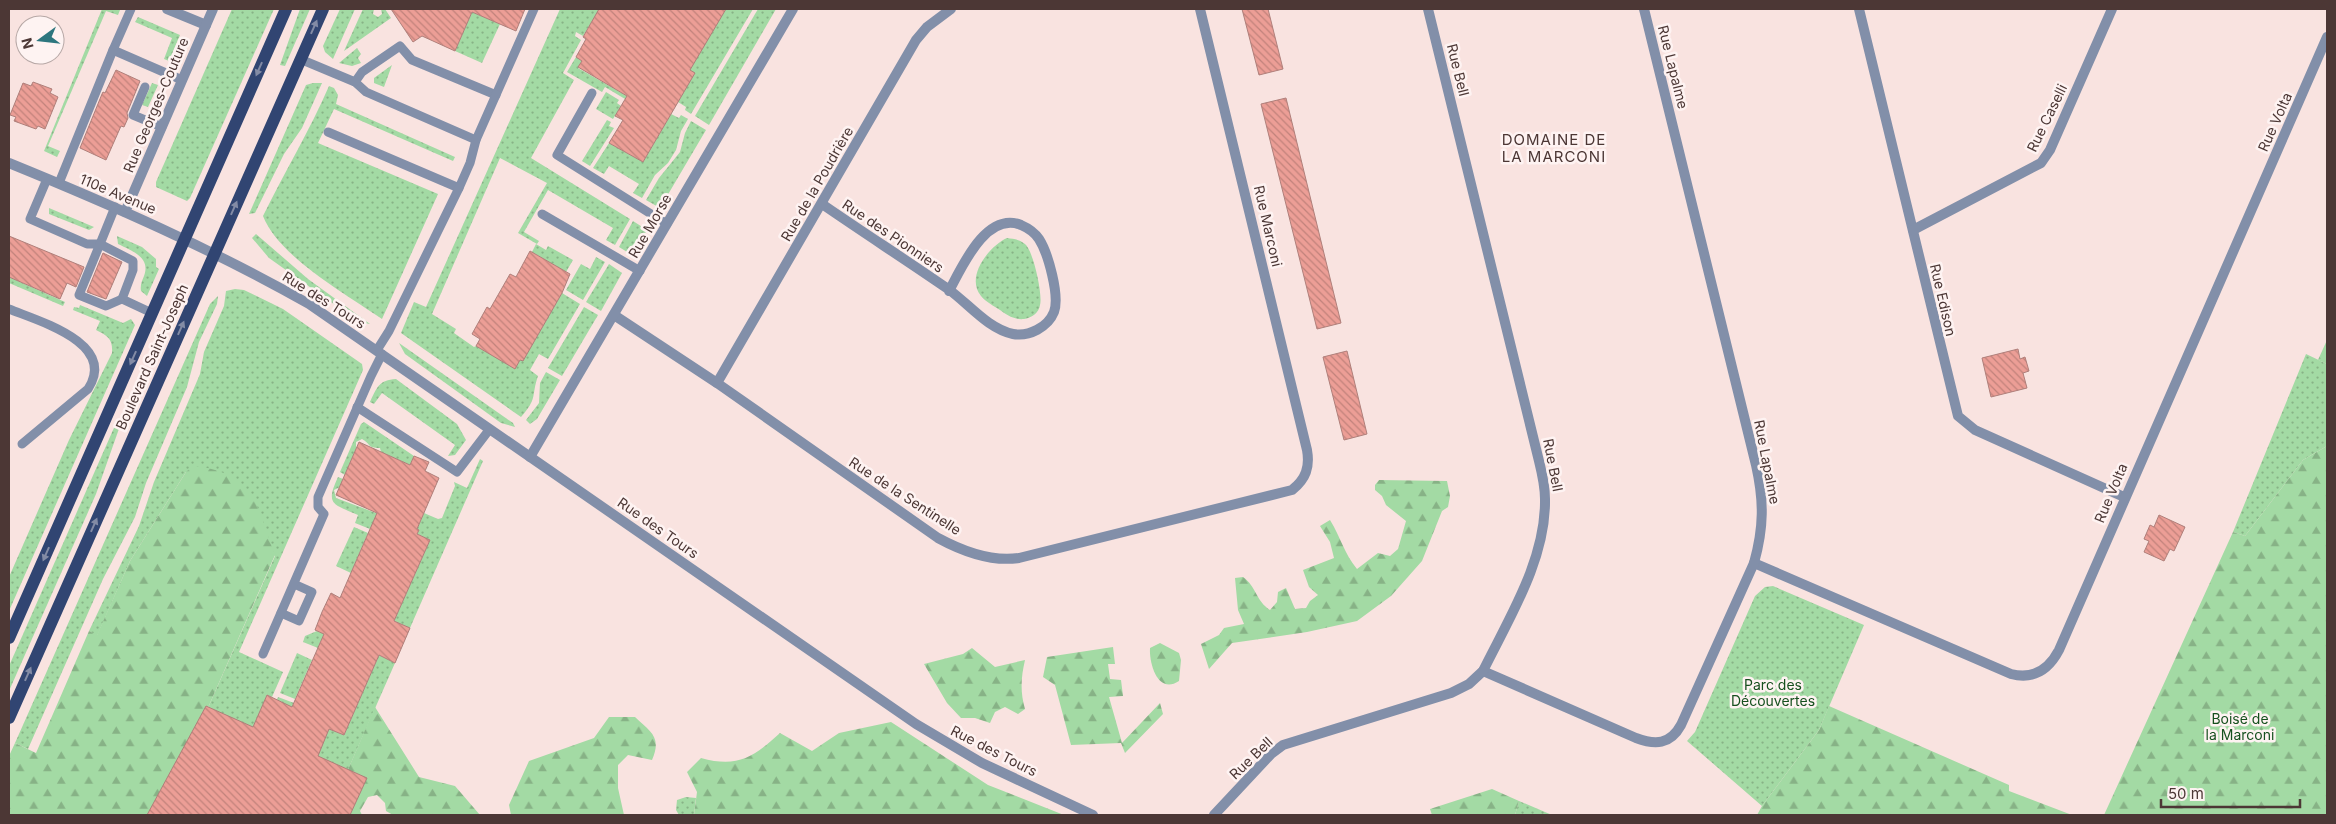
<svg xmlns="http://www.w3.org/2000/svg" width="2336" height="824" font-family="Inter,sans-serif">
	<style>
		.grass { fill: url(#grass-dots) }
		.forest { fill: url(#forest-firs) }
		.building { fill: url(#building-back-hatch); stroke: #af7f7a }
		.lines { fill: none; stroke-linecap: round; stroke-linejoin: round }
		.service { stroke: #828fa9; stroke-width: 9 }
		.minor { stroke: #828fa9; stroke-width: 10 }
		.primary { stroke: #314572; stroke-width: 12 }
		.oneway { fill: #838ba5 }
		.labels { text-anchor: middle; stroke-width: 5; stroke-linejoin: round; paint-order: stroke }
		.street-label { font-size: 14px; fill: #4c3735; stroke: #fef3f2 }
		.park-label { font-size: 14px; fill: #16501e; stroke: #fef3f2 }
		.neighbourhood-label { font-size: 15px; letter-spacing: 1px; fill: #4c3735; stroke: #fef3f2 }
	</style>
	<defs>
		<pattern id="grass-dots" width="8" height="8" patternUnits="userSpaceOnUse" patternTransform="scale(1.25)"><rect width="8" height="8" fill="#a3daa4"/><path d="M2 2h.1M6 6h.1" fill="none" stroke="#87b286" stroke-width="1.8" stroke-linecap="round"/></pattern>
		<pattern id="forest-firs" width="22" height="20" patternUnits="userSpaceOnUse" patternTransform="scale(1.25)"><rect width="22" height="20" fill="#a3daa4"/><path d="M5 1l3.5 6h-7zM16 11l3.5 6h-7z" fill="#87b286"/></pattern>
		<pattern id="building-back-hatch" width="6" height="6" patternUnits="userSpaceOnUse" patternTransform="scale(1.25)"><rect width="6" height="6" fill="#ec9e96"/><path d="M-1 5l2 2M0 0l6 6M5-1l2 2" fill="none" stroke="#c1827b"/></pattern>
	</defs>
	<rect width="100%" height="100%" fill="#f9e3e0"/>
	<g class="grass">
		<path d="M102 9 120 10 118 15 106 11 48 146 60 151 57 157 44 151Z"/>
		<path d="M232 9H274L190 198 187 201 156 187V182Z"/>
		<path d="M300 9H310L285 66 280 65Z"/>
		<path d="M340 9H355L333 59 325 52 323 46Z"/>
		<path d="M363 9H374L373 14 378 17 382 14 381 9H385L391 18 344 51Z"/>
		<path d="M560 9H624L638 17 725 10 722 9H753L691 114 685 110 686 107 678 102 694 73 596 15 583 36 576 32 575 36 581 40 563 73 574 80 531 158 630 219 615 245 606 240 613 228 548 190 524 232 539 241 537 244 518 233 547 183 500 158 432 314 456 329 454 333 474 347 476 346 515 368 530 344 532 345 562 293 580 304 548 359 539 354 530 370 538 376C531 396 538 398 521 417L401 333 414 302 426 307Z"/>
		<path d="M758 9H776L709 125 695 116Z"/>
		<path d="M472 12 500 24 482 63 455 51Z"/>
		<path d="M138 17 180 35 169 61 164 59 172 38 135 22Z"/>
		<path d="M357 48 361 54 358 58 361 63 352 66 339 63Z"/>
		<path d="M576 57 582 61 578 68 627 96 625 99 605 87 602 92 567 72Z"/>
		<path d="M392 65 384 87 374 83V78Z"/>
		<path d="M152 83 158 85 148 107 142 105Z"/>
		<path d="M313 83H322L302 128 284 154 255 213 249 214 306 85Z"/>
		<path d="M329 86 334 88 338 95 336 104 455 157 453 161 334 109 318 143 438 194 382 319C346 294 279 257 263 216 285 171 309 132 329 86Z"/>
		<path d="M606 92 619 100 617 103 621 106 613 119 596 109Z"/>
		<path d="M671 114 679 118 681 115 688 119 681 131 676 150 668 163 655 175 642 198 633 193 639 184 609 166 604 174 593 168 609 143 643 162Z"/>
		<path d="M607 120 611 122 609 126 614 128 590 166 582 161Z"/>
		<path d="M691 121 706 130 660 208 646 200 659 178 680 152 685 133Z"/>
		<path d="M49 208 94 227 89 230 49 214Z"/>
		<path d="M633 221 647 230 632 255 619 247Z"/>
		<path d="M256 234 308 279 370 324 359 322 269 258 252 238Z"/>
		<path d="M117 236 142 247 156 259V267L159 269 147 296 141 291C140 285 142 281 144 276 151 257 132 251 118 244Z"/>
		<path d="M1007 238C1014 239 1019 239 1025 244 1033 250 1043 295 1040 305 1039 313 1031 318 1024 319 1014 320 1007 315 1000 310 994 306 986 302 981 296 965 277 989 246 1007 238Z"/>
		<path d="M536 244 546 250 548 246 573 260 566 272 532 252Z"/>
		<path d="M596 257 605 262 583 300 566 290 581 264 590 269Z"/>
		<path d="M609 264 622 273 601 311 586 302Z"/>
		<path d="M9 277 65 302 63 306 9 283Z"/>
		<path d="M235 289 244 290 283 309 362 364 363 370 239 652 283 672 272 697 267 695 262 707 282 702 277 700 278 697 294 703 290 711 327 733 329 729 344 735 379 655 395 663 347 772 207 710 275 556 186 472 130 561 97 636 89 631 139 526 154 482 200 374 204 352 224 306 226 291Z"/>
		<path d="M218 296 217 304 199 342 187 387 146 483 135 517 103 579 28 749 15 743 210 304Z"/>
		<path d="M80 305 123 323 131 319 135 325 9 611V577L69 440 112 353C113 339 108 336 96 330L100 321 73 310 74 307 79 308Z"/>
		<path d="M584 307 598 315 562 376 548 368Z"/>
		<path d="M399 343 513 423 515 427 501 423 405 354Z"/>
		<path d="M2306 354 2327 364V446L2303 460 2245 536 2233 532Z"/>
		<path d="M546 372 560 380 537 419 530 424 526 420 539 403 540 383Z"/>
		<path d="M396 379 457 424 466 440 455 455 448 456 455 445 382 393 374 404 370 402C377 387 379 380 396 379Z"/>
		<path d="M117 421 121 423 96 494 9 691V666Z"/>
		<path d="M364 422 414 456 410 465 381 452 380 448C367 448 371 444 362 439L356 442V449L345 475 340 472 361 424Z"/>
		<path d="M480 459 483 461 410 628 394 621 430 540 417 534 419 530 417 529 424 513 438 519 442 518 455 486 454 482 467 488Z"/>
		<path d="M338 477 343 479 340 487 334 490 336 498 376 513 395 507 370 529 355 523 358 515C333 504 325 505 338 477Z"/>
		<path d="M354 527 368 533 351 573 336 566Z"/>
		<path d="M1773 586 1864 625 1819 730 1762 806 1687 741 1695 732 1755 596 1765 587Z"/>
		<path d="M317 631 324 634 318 648 303 642 305 636Z"/>
		<path d="M297 653 312 660 295 699 280 693Z"/>
		<path d="M686 797 696 798 694 815H679L676 810 677 800Z"/>
		<path d="M1519 801 1552 815H1515Z"/>
	</g>
	<g class="forest">
		<path d="M2327 340V364L2318 360Z"/>
		<path d="M2327 446V815H2104L2233 532 2245 536 2303 460Z"/>
		<path d="M193 466C254 472 257 506 275 555L207 710 347 772 375 707 419 777 455 786 480 815H393L386 811 385 803 377 795 368 797 360 811 362 815H9V756L15 743 36 753 89 631 97 635 130 561 186 472Z"/>
		<path d="M1379 480 1447 481 1450 496 1448 507 1442 511 1422 561 1391 596 1357 621 1307 632 1232 643 1209 669 1201 644 1219 635 1224 628 1244 624 1238 610 1235 578 1243 577C1256 586 1256 601 1270 610L1277 602 1278 592 1286 588 1295 609 1306 608 1310 601 1318 595 1309 587 1303 570 1334 558 1330 542 1320 526 1330 520C1341 538 1344 553 1357 569L1378 553 1390 556 1398 549 1406 521 1386 505 1382 496 1375 490V485Z"/>
		<path d="M1160 643 1179 653 1181 660 1179 681C1158 695 1149 664 1150 648Z"/>
		<path d="M1113 647 1115 664H1108L1110 679 1121 680 1123 696 1109 697 1122 743 1160 703 1163 714 1125 753 1121 743 1071 745 1055 685 1043 677 1047 657Z"/>
		<path d="M972 648 995 667 1025 660C1021 677 1020 692 1025 709L1018 714 1005 707 995 712 990 723 975 718H961L947 703 924 664 963 654Z"/>
		<path d="M1829 706 2009 785V791L2072 815H1757L1762 806 1819 730Z"/>
		<path d="M609 717H635C651 732 662 737 652 760L628 755 618 765V788L624 815H511L509 805 529 761 594 738Z"/>
		<path d="M891 722 988 785 1064 815H694L697 792 687 772 701 758C737 768 753 758 780 733L812 751 839 733Z"/>
		<path d="M1492 789 1519 801 1515 815H1432L1430 809Z"/>
	</g>
	<g class="building">
		<path d="M391 9H525L516 31 472 12 455 51 422 36 413 42Z"/>
		<path d="M599 9H726L690 70 695 73 643 162 609 143 623 120 615 116 627 96 578 67 582 61 576 57 586 39 583 37Z"/>
		<path d="M1242 9H1268L1283 69 1259 75Z"/>
		<path d="M116 70 140 81 127 113 128 118 124 127 121 126 106 160 80 148 102 94 103 92 105 93Z"/>
		<path d="M33 82 52 89 50 93 58 97 45 129 38 126 36 129 14 121 16 117 10 115 23 83 31 86Z"/>
		<path d="M1286 98 1341 323 1317 329 1261 104Z"/>
		<path d="M9 236 84 267 76 287 67 283 60 299 9 277Z"/>
		<path d="M530 251 570 274 562 293 523 361 520 360 515 369 476 346 480 339 472 334 487 307 490 309 510 274 516 277Z"/>
		<path d="M103 253 122 262 106 299 87 292Z"/>
		<path d="M2018 349 2020 359 2025 357 2029 371 2023 373 2027 388 1991 397 1982 358Z"/>
		<path d="M1347 351 1367 434 1344 440 1323 357Z"/>
		<path d="M359 442 410 465 414 456 429 462 425 471 439 478 417 529 419 530 417 534 430 540 394 621 410 628 395 663 379 655 344 735 329 729 318 756 367 778 350 815H147L206 706 253 727 267 695 292 707 324 634 315 630 322 612 331 593 340 598 377 513 336 495Z"/>
		<path d="M2159 515 2185 527 2174 551 2170 549 2164 561 2144 552 2149 541 2144 539 2150 525 2154 527Z"/>
	</g>
	<g class="lines">
		<g class="service">
			<path d="M131 9 113 50 182 80"/>
			<path d="M300 59 355 82 366 92 476 140"/>
			<path d="M355 82 362 72 400 46 412 60 496 95"/>
			<path d="M145 87 133 115 162 127"/>
			<path d="M592 93 557 155 667 224"/>
			<path d="M328 132 459 188"/>
			<path d="M47 179 30 219 87 244H100L79 295 106 306 122 299"/>
			<path d="M59 183 113 50"/>
			<path d="M115 207 100 244 133 261V270L122 299 152 313"/>
			<path d="M542 214 640 271"/>
			<path d="M9 309C38 321 118 343 88 389L22 444"/>
			<path d="M377 350 389 331 459 188 470 163 476 140 534 9"/>
			<path d="M357 407 457 472 489 430"/>
			<path d="M281 613 299 621 312 592 294 584"/>
			<path d="M263 654 324 514 318 507V497L371 376 382 354"/>
		</g>
		<g class="minor">
			<path d="M167 9 206 25"/>
			<path d="M1859 9 1958 416 1975 430 2124 497"/>
			<path d="M9 163C112 205 212 249 309 304L916 724 982 763 1093 815"/>
			<path d="M822 204C864 233 906 260 948 289 968 303 988 329 1013 334 1029 337 1048 327 1054 312 1060 296 1048 253 1039 239 1035 233 1028 228 1021 225 986 211 962 267 949 291"/>
			<path d="M125 212 213 9"/>
			<path d="M1913 230 2041 163 2050 150 2112 9"/>
			<path d="M614 315 717 383 938 538C962 551 992 562 1019 558L1292 490C1306 479 1310 467 1307 450L1200 9"/>
			<path d="M717 383 916 40 927 27 951 9"/>
			<path d="M530 457 793 9"/>
			<path d="M1754 563 2011 674C2034 680 2049 669 2059 650L2327 37"/>
			<path d="M1483 671 1636 738C1655 745 1670 745 1681 725L1754 563C1764 527 1764 501 1756 465L1644 9"/>
			<path d="M1214 815 1271 754 1283 745 1451 693 1469 684 1483 671C1509 618 1546 560 1545 499 1545 486 1542 473 1539 461L1428 9"/>
		</g>
		<g class="primary">
			<path d="M9 638 286 9"/>
			<path d="M9 718 323 9"/>
		</g>
	</g>
	<defs><path id="oneway-solid" d="M-6-.8H1V-3.2L6.5 0L1 3.2V.8H-6Z" transform="scale(1.25)"/></defs>
	<g class="oneway">
		<use href="#oneway-solid" transform="translate(314 27) rotate(-66)"/>
		<use href="#oneway-solid" transform="translate(259 69) rotate(114)"/>
		<use href="#oneway-solid" transform="translate(234 208) rotate(-66)"/>
		<use href="#oneway-solid" transform="translate(181 328) rotate(-66)"/>
		<use href="#oneway-solid" transform="translate(133 358) rotate(114)"/>
		<use href="#oneway-solid" transform="translate(94 525) rotate(-66)"/>
		<use href="#oneway-solid" transform="translate(46 554) rotate(114)"/>
		<use href="#oneway-solid" transform="translate(28 674) rotate(-66)"/>
	</g>
	<g class="labels">
		<g class="street-label">
			<text transform="translate(1673 67) rotate(76)" y="5">Rue Lapalme</text>
			<text transform="translate(1458 70) rotate(76)" y="5">Rue Bell</text>
			<text transform="translate(156 105) rotate(-67)" y="5">Rue Georges-Couture</text>
			<text transform="translate(2047 118) rotate(-64)" y="5">Rue Caselli</text>
			<text transform="translate(2275 122) rotate(-66)" y="5">Rue Volta</text>
			<text transform="translate(817 184) rotate(-60)" y="5">Rue de la Poudrière</text>
			<text transform="translate(118 194) rotate(23)" y="5">110e Avenue</text>
			<text transform="translate(650 226) rotate(-60)" y="5">Rue Morse</text>
			<text transform="translate(1268 226) rotate(77)" y="5">Rue Marconi</text>
			<text transform="translate(893 236) rotate(34)" y="5">Rue des Pionniers</text>
			<text transform="translate(324 300) rotate(32)" y="5">Rue des Tours</text>
			<text transform="translate(1943 300) rotate(77)" y="5">Rue Edison</text>
			<text transform="translate(152 357) rotate(-66)" y="5">Boulevard Saint-Joseph</text>
			<text transform="translate(1767 462) rotate(79)" y="5">Rue Lapalme</text>
			<text transform="translate(1553 465) rotate(79)" y="5">Rue Bell</text>
			<text transform="translate(2111 493) rotate(-67)" y="5">Rue Volta</text>
			<text transform="translate(905 496) rotate(33)" y="5">Rue de la Sentinelle</text>
			<text transform="translate(658 528) rotate(35)" y="5">Rue des Tours</text>
			<text transform="translate(994 751) rotate(27)" y="5">Rue des Tours</text>
			<text transform="translate(1251 758) rotate(-44)" y="5">Rue Bell</text>
		</g>
		<g class="park-label">
			<text x="1773" y="690">Parc des<tspan x="1773" dy="16">Découvertes</tspan></text>
			<text x="2240" y="724">Boisé de<tspan x="2240" dy="16">la Marconi</tspan></text>
		</g>
		<g class="neighbourhood-label">
			<text x="1554" y="145">DOMAINE DE<tspan x="1554" dy="17">LA MARCONI</tspan></text>
		</g>
	</g>
	<rect width="2336" height="824" fill="none" stroke="#4c3735" stroke-width="20"/>
	<g transform="translate(40 40) rotate(255)"><circle r="24" fill="#fef3f2" stroke="#b7a8a6"/>
	<path d="M0-4L9 19L0 12L-9 19Z" fill="#2d767e"/>
	<text y="-8" font-size="14" font-weight="bold" text-anchor="middle" fill="#4c3735">N</text>
	</g>
	<path d="M2161 799v8h139v-8" fill="none" stroke="#4c3735" stroke-width="2.5"/>
	<text x="2168" y="799" font-size="15" fill="#4c3735" stroke="#fef3f2" stroke-width="4" paint-order="stroke">50 m</text>
</svg>
